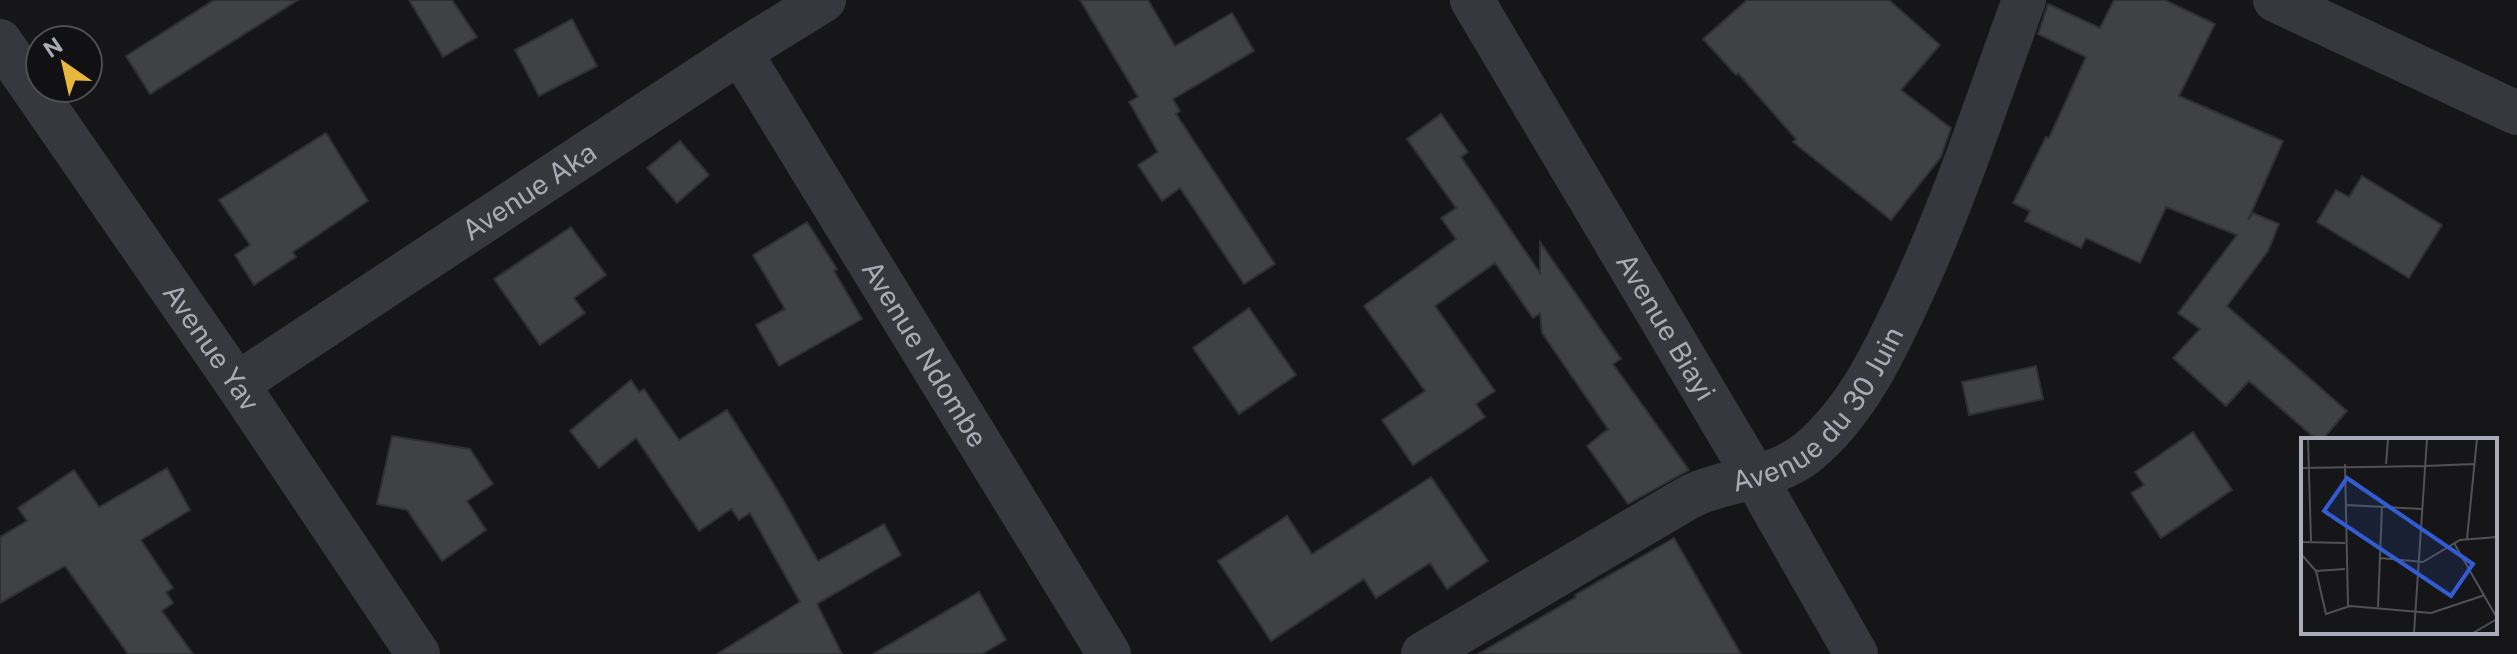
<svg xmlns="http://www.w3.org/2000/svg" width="2517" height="654" font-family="'Public Sans',sans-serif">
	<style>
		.building { fill: #404145; stroke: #303034; stroke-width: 2 }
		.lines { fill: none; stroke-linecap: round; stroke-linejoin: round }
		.minor { stroke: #37383d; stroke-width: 44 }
		.labels { text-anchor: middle; stroke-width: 8; stroke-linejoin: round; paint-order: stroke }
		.street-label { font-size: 28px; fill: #a9acb7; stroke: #111113 }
		.inset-road { fill: none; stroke: #515258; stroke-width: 2 }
		.view { fill: #325cd3; fill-opacity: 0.15; stroke: #325cd3; stroke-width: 4 }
		.inset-edge { fill: none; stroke: #a9acb7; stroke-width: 4 }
	</style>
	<rect width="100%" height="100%" fill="#161618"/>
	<g class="building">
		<path d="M214 0H298L150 94 126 56Z"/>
		<path d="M409 0H452L477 37 443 57Z"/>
		<path d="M1080 0H1148L1175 46 1232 13 1254 51 1173 99 1180 111 1176 114 1275 264 1244 284 1180 188 1162 201 1138 165 1158 152 1129 102 1138 97Z"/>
		<path d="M1747 0H1889L1940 45 1901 90 1951 128 1941 157 1891 220 1793 142 1796 139 1738 73 1736 75 1703 39Z"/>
		<path d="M2114 0H2165L2215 24 2179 96 2283 141 2248 220 2253 213 2279 224 2268 251 2227 306 2347 411 2322 440H2317L2249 381 2226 406 2173 358 2200 329 2178 313 2237 235 2166 207 2140 263 2086 238 2081 248 2025 221 2030 211 2013 203 2046 137 2049 138 2086 57 2038 34 2048 4 2100 28Z"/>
		<path d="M572 19 597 66 539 96 515 50Z"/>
		<path d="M1441 114 1468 152 1461 157 1540 273V242L1621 359 1613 364 1689 470 1628 504 1587 446 1608 429 1542 333 1540 313 1533 318 1495 263 1435 306 1495 391 1476 404 1485 417 1413 465 1382 420 1425 391 1364 306 1456 239 1441 218 1456 208 1407 139Z"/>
		<path d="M326 133 368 201 293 252 296 257 254 285 235 255 250 245 219 200Z"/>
		<path d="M680 141 709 175 677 203 647 168Z"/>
		<path d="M2362 176 2442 225 2409 278 2317 222 2336 190 2349 197Z"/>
		<path d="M807 222 837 269 834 271 862 319 779 366 756 325 785 309 753 255Z"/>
		<path d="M571 227 606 275 574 298 585 313 540 345 494 279Z"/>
		<path d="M1249 308 1296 375 1239 414 1193 348Z"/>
		<path d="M2036 366 2043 399 1969 415 1962 382Z"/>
		<path d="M631 380 639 392 644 389 679 440 727 410 778 491 818 561 884 524 901 555 817 604 842 654H717L800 602 750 513 739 520 731 509 699 531 636 438 599 468 570 431Z"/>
		<path d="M2193 432 2232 490 2161 538 2131 493 2144 485 2135 472Z"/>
		<path d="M392 436 470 449 493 484 467 501 486 530 442 561 407 510 377 504Z"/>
		<path d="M167 468 190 510 141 540 173 588 166 592 173 603 162 611 193 654H128L65 566 0 603V537L27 521 18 508 74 470 99 507Z"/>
		<path d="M1431 477 1488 561 1447 589 1430 563 1376 598 1364 579 1271 641 1218 561 1287 516 1312 554Z"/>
		<path d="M1674 538 1741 654H1478L1576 597 1575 595Z"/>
		<path d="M979 592 1006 640 982 654H873Z"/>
	</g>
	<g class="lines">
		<g class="minor">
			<path id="s1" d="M1472 0 1755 477 1856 654"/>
			<path d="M2275 0 2517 113"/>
			<path id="s2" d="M0 41 237 384 418 654"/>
			<path id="s3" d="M740 52 1109 654"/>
			<path id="s4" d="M237 384 740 52 824 0"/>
			<path id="s5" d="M1423 654 1674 506C1684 500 1695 493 1706 490 1741 478 1779 476 1808 452 1855 413 1883 355 1908 301 1954 203 1987 101 2024 0"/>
		</g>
	</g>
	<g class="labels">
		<g class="street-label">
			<text dy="10" stroke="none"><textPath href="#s4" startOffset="350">Avenue Aka</textPath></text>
			<text dy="10" stroke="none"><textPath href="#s1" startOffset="380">Avenue Biayi</textPath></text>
			<text dy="10" stroke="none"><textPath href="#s2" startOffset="372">Avenue Yav</textPath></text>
			<text dy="10" stroke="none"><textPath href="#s3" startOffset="354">Avenue Ndombe</textPath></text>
			<text dy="10" stroke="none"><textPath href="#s5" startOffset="472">Avenue du 30 Juin</textPath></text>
		</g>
	</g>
	<g transform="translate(2301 438)">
		<rect width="196" height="196" fill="#161618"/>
		<path class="inset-road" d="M7 1 10 103M44 26 47 168M85 26 87 1M124 28 173 26M0 30 124 28M45 67 121 71M166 101 176 1M0 104 44 105M153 105 196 180M0 116 15 133 25 176 49 168 130 175 184 157M79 120 122 124 159 102 196 99M15 133 44 131M77 169 81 68M113 195 126 1M172 195 196 181"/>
		<path class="view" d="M46 40 172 126 150 158 23 73Z"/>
		<rect width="196" height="196" class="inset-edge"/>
	</g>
	<g transform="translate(64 64) rotate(326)"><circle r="38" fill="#111113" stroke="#4e4f55" stroke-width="2"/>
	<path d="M0-6L14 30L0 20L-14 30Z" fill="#e9b73d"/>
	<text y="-12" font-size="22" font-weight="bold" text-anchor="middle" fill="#a9acb7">N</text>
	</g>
</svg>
